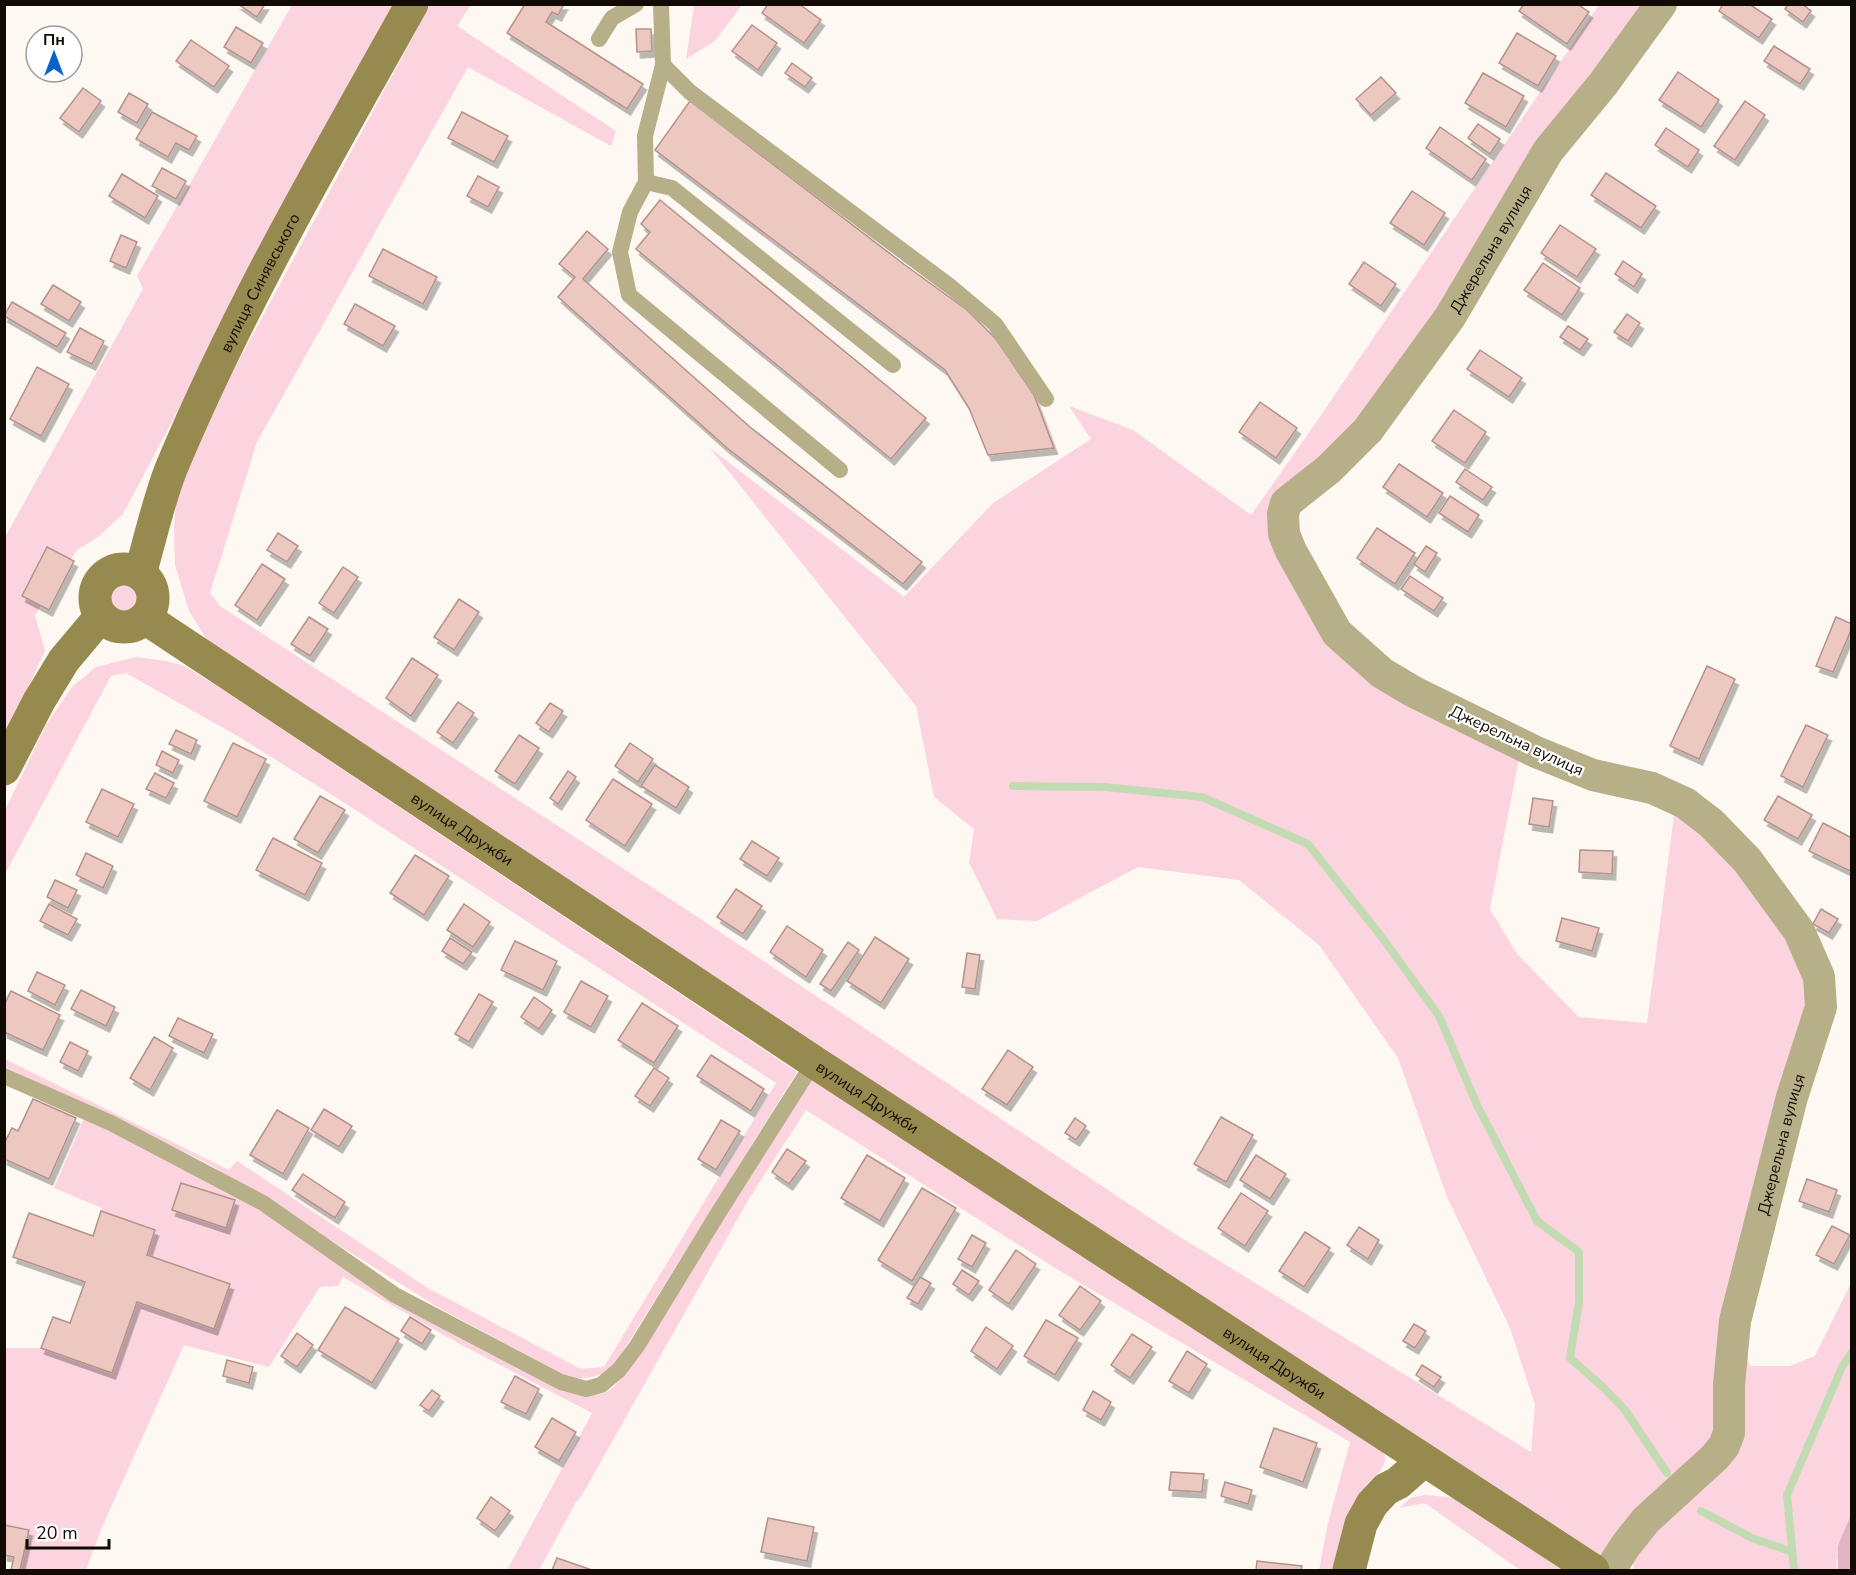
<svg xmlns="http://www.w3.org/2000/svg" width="1856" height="1575" font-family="'Nunito Sans',sans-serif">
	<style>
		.green { fill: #fcd4e0 }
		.forest { fill: #e4b3c2 }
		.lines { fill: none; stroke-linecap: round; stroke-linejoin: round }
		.stream { stroke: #c3dbb2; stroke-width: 8 }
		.building { fill: #edc8c1; stroke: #b4928b; stroke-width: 1.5; filter: url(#shadow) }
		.lane { stroke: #b6af88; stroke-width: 16 }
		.street { stroke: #b6af88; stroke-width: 32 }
		.secondary { stroke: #968a4e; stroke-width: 33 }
		.labels { text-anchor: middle; stroke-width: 4.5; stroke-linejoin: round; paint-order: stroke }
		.street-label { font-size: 16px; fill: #120a04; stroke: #fff }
	</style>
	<defs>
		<filter id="shadow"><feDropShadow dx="3.5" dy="6" stdDeviation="0" flood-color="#0004"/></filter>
	</defs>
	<rect width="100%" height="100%" fill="#fef8f3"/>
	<g class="green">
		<path d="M292 5H393L123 514 98 537 77 550 35 615 45 651 5 737V537L143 289 137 276Z"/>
		<path d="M430 5H471L457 26 616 131 611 146 468 67 257 442 210 593 220 606 690 912 1159 1224 1531 1452 1535 1405 1510 1328 1447 1197 1398 1058 1319 945 1239 880 1138 867 1037 921 997 919 969 863 974 829 934 797 916 706 710 448 904 597 993 503 1091 439 1069 406 1133 430 1251 515 1313 427 1599 5H1650L1363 425 1281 498 1319 615 1520 753 1490 909 1517 954 1579 1017 1647 1023 1674 815 1709 837 1748 874 1810 980 1718 1432 1602 1556 443 803 212 648 189 611 175 565 174 527 177 491 203 427Z"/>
		<path d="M694 5H742L715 41 686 59Z"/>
		<circle cx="124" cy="598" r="16"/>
		<path d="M136 657 166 661 185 666 229 694 797 1072 612 1369C598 1377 587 1379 570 1378L439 1308 209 1164 5 1067V1059L229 1170 237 1161 426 1287 581 1369 604 1367 776 1083 351 807 241 738 126 673 111 676 5 874 4 812 47 723 73 686 96 667Z"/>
		<path d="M810 1078 1382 1447C1393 1472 1370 1474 1361 1494 1350 1518 1345 1545 1337 1570H1319L1328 1523 1350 1442 1060 1271 806 1110 750 1197 582 1495 576 1502 539 1570H507L592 1413 456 1342 343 1277 338 1286 320 1287 269 1367 184 1345 102 1527 86 1570H20L29 1530 5 1525V1348H41L112 1373 137 1302 214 1329 230 1285 147 1255 155 1230 101 1211 102 1208 54 1188 84 1118 177 1162 569 1392C602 1397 608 1398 628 1369Z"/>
		<path d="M1851 1283 1852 1514 1848 1520 1836 1563 1838 1570H1634L1633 1562 1638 1544 1712 1468 1741 1337 1750 1366H1790L1815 1356Z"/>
		<path d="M1426 1495 1456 1498 1564 1570H1520L1425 1503 1399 1508 1410 1498Z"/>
	</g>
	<path class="forest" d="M1851 1514V1570H1838V1546Z"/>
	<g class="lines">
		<g class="stream">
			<path d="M1013 786 1105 787 1202 797 1308 844 1381 936 1439 1016 1477 1105 1537 1221 1579 1252V1302L1570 1358 1604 1388 1625 1410 1667 1473"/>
			<path d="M1701 1511 1752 1538 1792 1552"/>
			<path d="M1794 1570 1787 1495 1842 1367 1852 1352"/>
		</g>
	</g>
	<g class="building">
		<path d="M238 4H265L257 17Z"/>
		<path d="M525 4H564L558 15 552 12 546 22 643 84 627 109 507 33Z"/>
		<path d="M768 4H799L821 20 804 43 762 13Z"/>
		<path d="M1524 4H1577L1589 12 1567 44 1519 11Z"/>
		<path d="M1723 4H1749L1772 19 1759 38 1719 11Z"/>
		<path d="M1788 4H1802L1811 11 1803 22 1785 9Z"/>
		<path d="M752 25 777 43 758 70 732 51Z"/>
		<path d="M236 27 263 43 251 63 224 47Z"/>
		<path d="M636 29H651L652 51 637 52Z"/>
		<path d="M1517 33 1556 56 1538 86 1499 63Z"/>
		<path d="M191 40 229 66 214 87 176 61Z"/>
		<path d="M1774 46 1810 69 1800 84 1764 61Z"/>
		<path d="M792 63 812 78 805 87 785 73Z"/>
		<path d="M1678 72 1719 100 1701 127 1659 100Z"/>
		<path d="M1483 73 1524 96 1506 127 1465 103Z"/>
		<path d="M1381 77 1396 93 1371 115 1356 99Z"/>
		<path d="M83 88 101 101 79 132 60 118Z"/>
		<path d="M129 93 148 104 137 123 118 112Z"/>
		<path d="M690 101 905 265 967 310 996 339 1034 395 1054 448 988 455 969 408 945 370 655 150Z"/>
		<path d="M1745 101 1765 115 1735 160 1714 146Z"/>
		<path d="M152 112 197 136 189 150 176 143 168 157 136 139Z"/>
		<path d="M462 112 508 136 494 162 448 138Z"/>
		<path d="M1478 124 1500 139 1490 154 1468 138Z"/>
		<path d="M1440 127 1486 159 1472 180 1426 148Z"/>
		<path d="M1666 128 1699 150 1688 167 1655 145Z"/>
		<path d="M162 168 186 181 176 199 152 186Z"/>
		<path d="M1606 173 1656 206 1641 228 1591 195Z"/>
		<path d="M122 174 158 196 145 218 109 196Z"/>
		<path d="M478 176 499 187 488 207 467 196Z"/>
		<path d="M1412 191 1445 213 1424 245 1390 223Z"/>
		<path d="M660 200 926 418 891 459 636 249 650 232 641 224Z"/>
		<path d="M1560 225 1596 249 1577 277 1541 253Z"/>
		<path d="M587 231 608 249 583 279 750 427 922 562 903 584 727 448 558 297 575 277 559 264Z"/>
		<path d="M121 235 137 242 126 268 110 261Z"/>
		<path d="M383 249 437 277 423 304 369 276Z"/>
		<path d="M1623 261 1642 274 1634 287 1615 274Z"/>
		<path d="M1364 262 1396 284 1381 306 1349 284Z"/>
		<path d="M1543 263 1580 288 1562 315 1524 290Z"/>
		<path d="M53 285 81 302 69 321 41 304Z"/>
		<path d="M12 302 66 333 57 347 4 316Z"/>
		<path d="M355 304 395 326 383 346 344 324Z"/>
		<path d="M1627 314 1640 323 1628 341 1614 332Z"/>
		<path d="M1568 326 1588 339 1580 350 1560 337Z"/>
		<path d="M80 328 104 341 92 364 67 352Z"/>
		<path d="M1480 350 1522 378 1509 397 1467 369Z"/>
		<path d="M37 367 69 384 41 436 10 419Z"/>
		<path d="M1260 402 1297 428 1276 458 1239 432Z"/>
		<path d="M1454 410 1486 432 1465 463 1432 441Z"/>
		<path d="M1399 464 1443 493 1427 517 1383 487Z"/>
		<path d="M1465 469 1492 487 1483 500 1456 482Z"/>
		<path d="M1450 496 1479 515 1468 532 1439 513Z"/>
		<path d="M1377 528 1415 553 1395 584 1357 558Z"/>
		<path d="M278 533 298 546 287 562 267 550Z"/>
		<path d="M1426 546 1437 553 1425 572 1414 564Z"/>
		<path d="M47 547 74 561 49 610 22 596Z"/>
		<path d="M262 564 285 579 257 620 235 605Z"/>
		<path d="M343 567 358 577 334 613 319 603Z"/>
		<path d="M1410 576 1443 598 1434 611 1401 589Z"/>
		<path d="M459 599 479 612 454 650 434 637Z"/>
		<path d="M309 617 328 629 310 656 291 644Z"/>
		<path d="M1836 617 1852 624V628L1833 672 1816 666Z"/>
		<path d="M412 658 438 675 411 716 386 698Z"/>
		<path d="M1707 666 1735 679 1699 759 1670 746Z"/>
		<path d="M458 702 474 713 453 743 437 732Z"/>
		<path d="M550 703 563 711 549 732 536 723Z"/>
		<path d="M1806 725 1828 735 1803 787 1781 776Z"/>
		<path d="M176 730 197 740 191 754 169 744Z"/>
		<path d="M519 735 539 748 515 784 495 771Z"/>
		<path d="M233 743 266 759 237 817 204 801Z"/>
		<path d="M630 743 653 759 638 782 615 766Z"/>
		<path d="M162 751 179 760 173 773 156 765Z"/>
		<path d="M655 765 689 787 676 808 641 786Z"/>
		<path d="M568 771 576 777 558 804 550 798Z"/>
		<path d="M155 773 174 783 166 798 146 789Z"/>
		<path d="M613 779 652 804 625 846 586 820Z"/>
		<path d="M102 789 134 804 118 837 86 822Z"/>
		<path d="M320 796 345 810 318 853 294 839Z"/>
		<path d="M1778 796 1812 815 1798 839 1764 820Z"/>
		<path d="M1533 798 1553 801 1549 827 1529 824Z"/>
		<path d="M1823 823 1852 838V868L1850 871 1809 851Z"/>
		<path d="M273 838 322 863 305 895 256 870Z"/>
		<path d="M752 841 779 858 767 876 740 859Z"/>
		<path d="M1580 850 1613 851 1612 874 1579 872Z"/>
		<path d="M86 853 113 866 103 888 76 875Z"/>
		<path d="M415 855 449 876 424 915 390 893Z"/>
		<path d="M55 880 77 890 68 908 47 897Z"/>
		<path d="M736 889 762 906 743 934 717 917Z"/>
		<path d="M49 904 77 919 68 935 40 921Z"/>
		<path d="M464 904 490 922 473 947 447 930Z"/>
		<path d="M1821 909 1838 919 1829 933 1813 924Z"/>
		<path d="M1562 918 1599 928 1592 951 1556 941Z"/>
		<path d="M787 926 823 950 806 977 770 952Z"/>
		<path d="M875 937 909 959 881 1003 847 981Z"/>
		<path d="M450 938 472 952 463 964 442 951Z"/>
		<path d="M515 941 557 961 543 990 501 970Z"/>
		<path d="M848 942 859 950 831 991 820 984Z"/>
		<path d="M967 953 980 955 975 989 962 987Z"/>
		<path d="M37 972 65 985 55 1005 28 991Z"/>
		<path d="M581 981 608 996 591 1027 564 1012Z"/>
		<path d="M81 990 115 1007 106 1026 71 1009Z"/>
		<path d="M11 991 60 1015 43 1050 4 1032V1005Z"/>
		<path d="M479 994 493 1002 469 1042 455 1034Z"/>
		<path d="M534 997 552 1010 539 1029 521 1017Z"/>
		<path d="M642 1003 678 1026 654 1063 618 1040Z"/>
		<path d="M178 1018 213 1034 204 1053 169 1036Z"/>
		<path d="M154 1037 173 1048 150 1090 130 1078Z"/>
		<path d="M70 1042 88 1051 78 1071 60 1062Z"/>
		<path d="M1008 1050 1033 1067 1007 1105 982 1089Z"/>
		<path d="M711 1055 764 1089 751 1111 697 1076Z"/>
		<path d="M654 1068 669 1078 650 1106 635 1096Z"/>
		<path d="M33 1099 76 1118 49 1179 4 1159V1144L12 1128 18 1131Z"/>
		<path d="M324 1109 352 1126 339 1147 311 1130Z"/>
		<path d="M277 1110 309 1128 283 1174 250 1155Z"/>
		<path d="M1221 1117 1253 1135 1226 1182 1194 1164Z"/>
		<path d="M1075 1118 1086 1126 1076 1140 1065 1133Z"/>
		<path d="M721 1120 740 1131 716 1170 698 1159Z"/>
		<path d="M787 1149 806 1161 789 1184 772 1172Z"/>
		<path d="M867 1155 905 1178 880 1221 841 1198Z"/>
		<path d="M1256 1155 1286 1174 1270 1199 1240 1180Z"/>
		<path d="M303 1174 345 1202 335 1218 292 1190Z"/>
		<path d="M1807 1179 1837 1190 1829 1212 1799 1201Z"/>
		<path d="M181 1183 235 1200 226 1228 172 1210Z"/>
		<path d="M922 1188 956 1208 912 1281 878 1260Z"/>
		<path d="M1241 1193 1268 1211 1245 1246 1218 1228Z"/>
		<path d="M101 1211 155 1230 147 1255 230 1284 214 1329 137 1302 112 1373 41 1348 53 1317 70 1323 85 1282 13 1257 29 1213 93 1236Z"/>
		<path d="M1832 1226 1850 1235 1834 1264 1816 1255Z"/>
		<path d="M1359 1227 1379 1240 1368 1259 1347 1245Z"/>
		<path d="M1305 1232 1330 1248 1304 1287 1279 1271Z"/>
		<path d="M972 1235 986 1243 972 1267 958 1259Z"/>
		<path d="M1016 1250 1036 1264 1009 1304 989 1290Z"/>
		<path d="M962 1270 979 1281 969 1295 953 1284Z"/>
		<path d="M920 1277 931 1283 918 1304 907 1298Z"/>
		<path d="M1080 1286 1101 1301 1080 1330 1059 1315Z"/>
		<path d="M345 1307 399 1339 372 1383 318 1350Z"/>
		<path d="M410 1317 431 1330 422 1344 401 1331Z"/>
		<path d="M1046 1320 1078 1338 1055 1375 1024 1356Z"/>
		<path d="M1414 1324 1426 1331 1415 1348 1403 1341Z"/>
		<path d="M986 1327 1013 1346 997 1369 971 1351Z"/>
		<path d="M297 1333 313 1345 297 1367 281 1356Z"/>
		<path d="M1132 1334 1152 1347 1130 1378 1111 1365Z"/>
		<path d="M1187 1351 1207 1364 1189 1393 1169 1381Z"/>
		<path d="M227 1360 253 1367 249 1383 223 1376Z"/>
		<path d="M1422 1365 1441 1377 1434 1387 1416 1375Z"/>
		<path d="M515 1376 539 1389 526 1414 501 1402Z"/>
		<path d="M432 1390 440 1396 429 1411 420 1405Z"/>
		<path d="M1093 1391 1111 1402 1101 1420 1083 1410Z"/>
		<path d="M552 1418 576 1432 559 1461 535 1447Z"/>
		<path d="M1274 1428 1317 1443 1303 1482 1260 1467Z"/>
		<path d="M1171 1472 1204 1474 1202 1492 1169 1490Z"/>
		<path d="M1225 1482 1252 1490 1248 1504 1221 1496Z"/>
		<path d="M491 1497 510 1511 495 1531 477 1518Z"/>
		<path d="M768 1518 814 1527 807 1561 761 1552Z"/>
		<path d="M4 1525 29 1530 20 1570H11L14 1557 4 1555Z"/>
		<path d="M557 1558 592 1570H552Z"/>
		<path d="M1257 1561 1302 1566 1301 1570H1256Z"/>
	</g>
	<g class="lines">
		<g class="lane">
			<path d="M661 4 663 65 645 136 646 182 630 212 620 252 629 295 840 470"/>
			<path d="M599 39 612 18 636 4"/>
			<path d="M663 65 690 92 951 287 995 324 1046 399"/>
			<path d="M646 182 672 188 893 365"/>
			<path d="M4 1076 111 1123 263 1203 395 1295 561 1382 586 1389 601 1385 619 1370 637 1346 717 1215 814 1062"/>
		</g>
		<path class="street" id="s1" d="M1610 1570 1626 1545 1646 1520 1715 1457 1724 1446 1729 1433V1385L1735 1321 1792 1097 1821 1007 1819 977 1799 931 1747 860 1711 823 1685 803 1652 788 1593 775 1536 752 1414 692 1382 673 1337 633 1291 551 1284 534 1283 514 1286 503 1329 469 1368 430 1450 317 1548 151 1603 84 1661 4"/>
		<g class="secondary">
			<circle cx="124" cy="598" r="29"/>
			<path id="s2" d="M140 574C150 540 158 502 171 469 238 308 327 156 412 4"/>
			<path id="s3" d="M145 618 814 1062 1593 1570"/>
			<path d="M4 769 39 701 64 660 101 616"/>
			<path d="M1349 1570 1361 1524 1372 1504 1386 1489 1398 1483 1423 1461"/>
		</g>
	</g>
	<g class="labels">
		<g class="street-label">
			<text dy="6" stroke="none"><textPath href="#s1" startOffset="1738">Джерельна вулиця</textPath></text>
			<text dy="6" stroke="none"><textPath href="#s2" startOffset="316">вулиця Синявського</textPath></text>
			<text transform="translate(1517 740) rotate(25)" y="6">Джерельна вулиця</text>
			<text dy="6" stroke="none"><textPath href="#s3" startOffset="381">вулиця Дружби</textPath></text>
			<text dy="6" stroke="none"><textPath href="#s3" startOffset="867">вулиця Дружби</textPath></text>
			<text dy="6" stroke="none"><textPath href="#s1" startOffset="478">Джерельна вулиця</textPath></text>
			<text dy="6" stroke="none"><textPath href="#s3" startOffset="1353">вулиця Дружби</textPath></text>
		</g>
	</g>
	<rect width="1856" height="1575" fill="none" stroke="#120a04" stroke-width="12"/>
	<g transform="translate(54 54)"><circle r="28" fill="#ffffff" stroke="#a09d9b" stroke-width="1.5"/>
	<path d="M0-4.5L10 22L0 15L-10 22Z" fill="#0962cb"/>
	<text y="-9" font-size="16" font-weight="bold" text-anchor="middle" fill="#120a04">Пн</text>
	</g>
	<path d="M27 1539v9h82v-9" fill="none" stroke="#120a04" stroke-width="3"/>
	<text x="36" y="1539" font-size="18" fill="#120a04" stroke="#ffffff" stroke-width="4.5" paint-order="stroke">20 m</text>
</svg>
